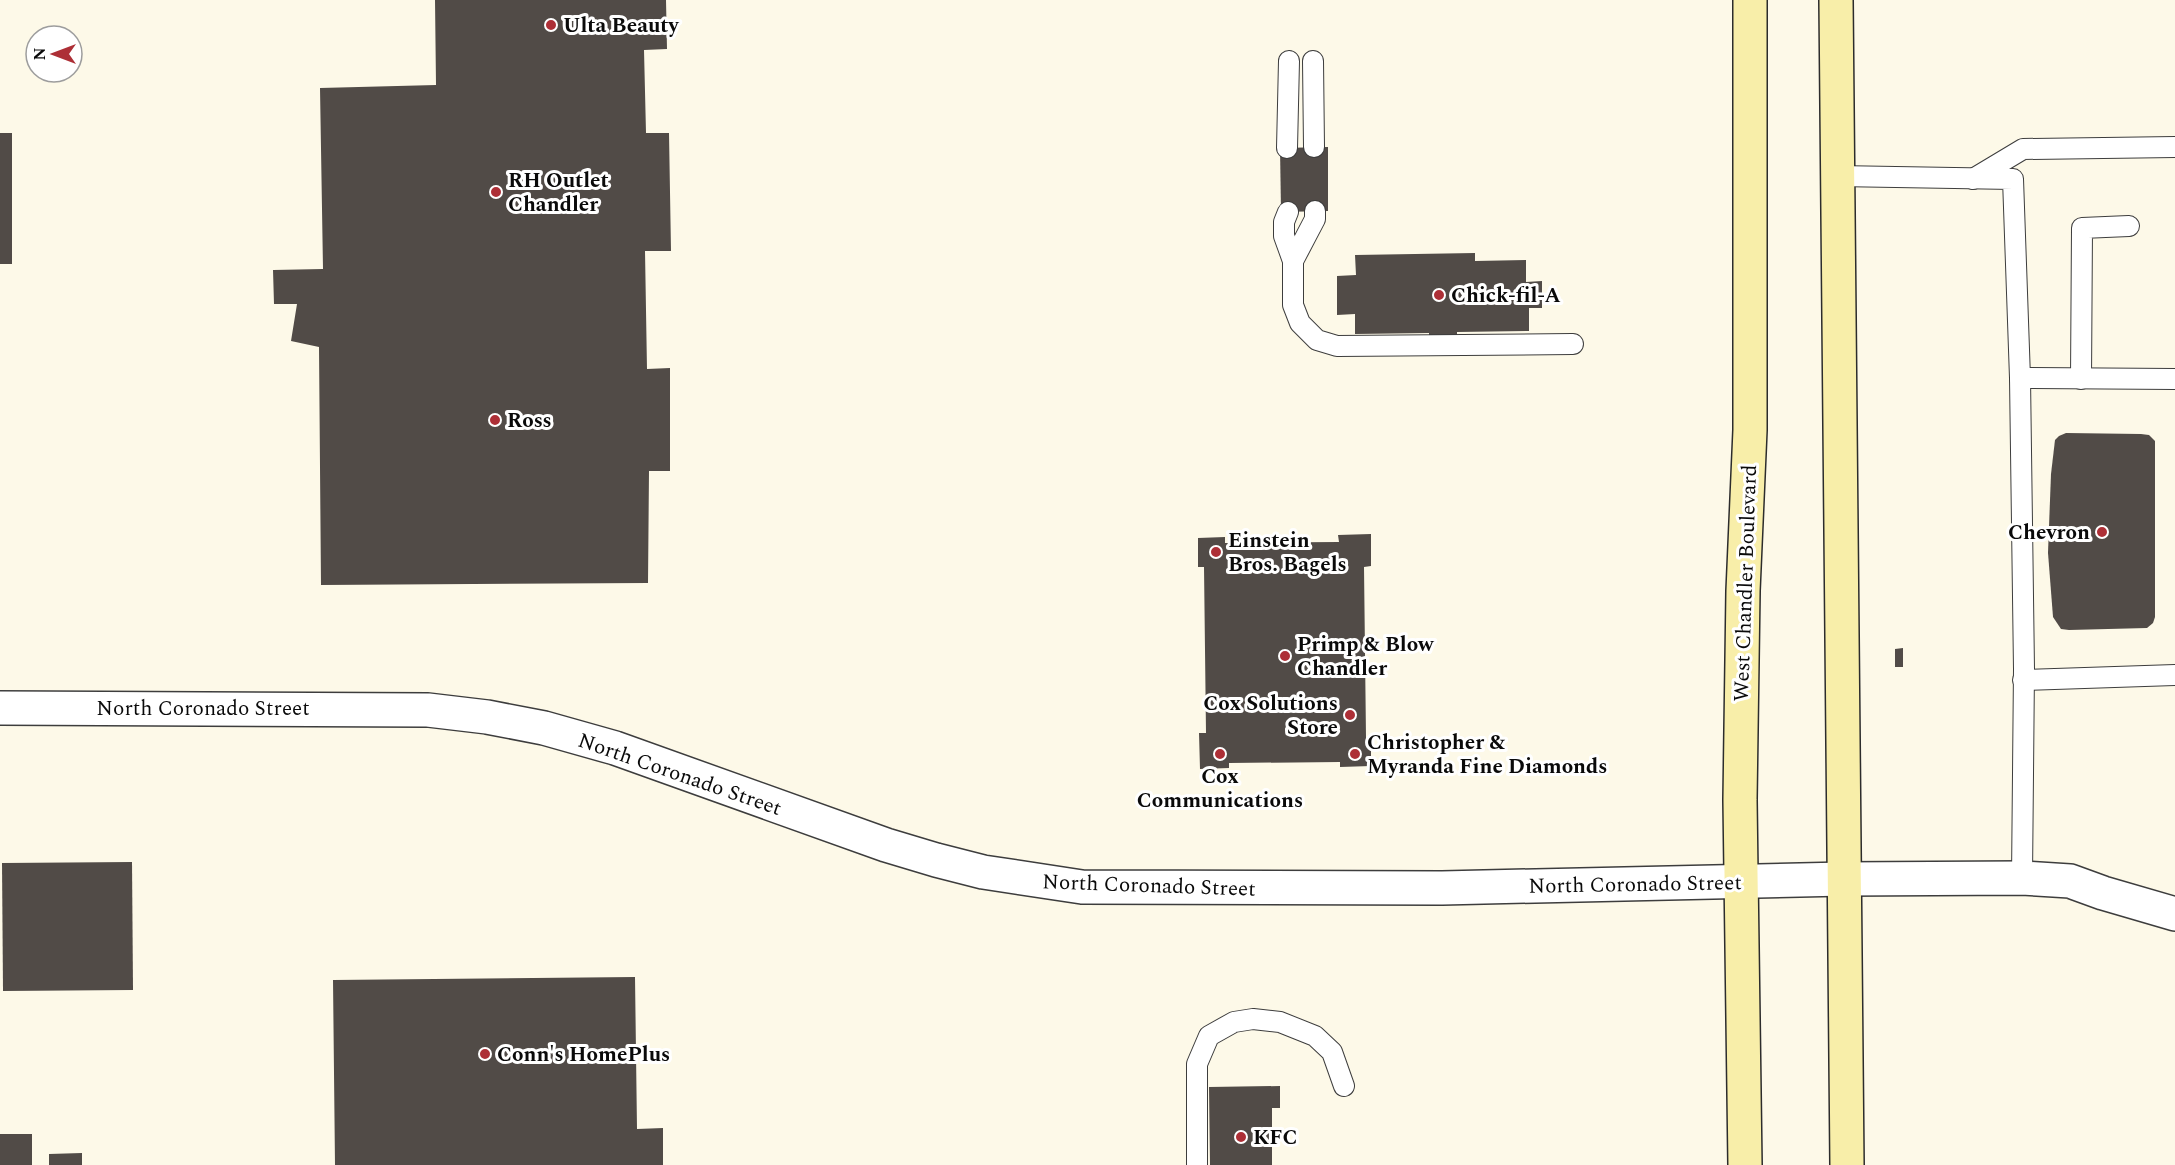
<svg xmlns="http://www.w3.org/2000/svg" width="2175" height="1165" font-family="Spectral,serif">
	<style>
		.building { fill: #514b47 }
		.lines { fill: none; stroke-linecap: round; stroke-linejoin: round }
		.lane-casing { stroke: #3d3d3d; stroke-width: 22 }
		.street-casing { stroke: #3d3d3d; stroke-width: 36 }
		.secondary-casing { stroke: #2c2c2c; stroke-width: 36 }
		.lane { stroke: #fff; stroke-width: 20 }
		.street { stroke: #fff; stroke-width: 33 }
		.secondary { stroke: #f8eea9; stroke-width: 33 }
		.poi-dot { fill: #ad2f36; stroke: #fff; stroke-width: 2 }
		.labels { text-anchor: middle; stroke-width: 6; stroke-linejoin: round; paint-order: stroke }
		.poi-label { font-size: 21px; font-weight: bold; fill: #0a0a0a; stroke: #fff; text-anchor: start }
		.street-label { font-size: 21px; fill: #0a0a0a; stroke: #fff }
	</style>
	<rect width="100%" height="100%" fill="#fdf9e8"/>
	<g class="building">
		<path d="M435 0H666L667 49 644 50 646 133H669L671 251H645L647 369 670 368V471H649L648 583 321 585 319 347 291 341 297 304H274L273 270 323 269 320 88 436 85Z"/>
		<rect x="0" y="133" width="12" height="131"/>
		<path d="M1328 147V211L1281 212 1280 148Z"/>
		<path d="M1475 253V261L1526 260V282L1542 281V308H1529V331L1457 332V336L1429 337V333L1355 334V314L1337 315V276L1356 275 1355 255Z"/>
		<path d="M2066 433 2141 434 2149 435 2155 441V617L2153 623 2147 628 2069 630 2061 629 2053 617 2048 553 2051 474 2055 440 2059 436Z"/>
		<path d="M1371 534V566L1364 567 1366 738H1371V766L1340 767V762L1229 763V768L1200 769 1199 733H1206L1204 567H1198V538L1225 537V543L1339 542 1338 535Z"/>
		<path d="M1903 648V667H1895V649Z"/>
		<path d="M132 862 133 990 3 991 2 863Z"/>
		<path d="M635 977 637 1129 663 1128V1165H335L333 980Z"/>
		<path d="M1280 1086V1108H1272V1165H1210L1209 1087Z"/>
		<rect x="0" y="1134" width="32" height="31"/>
		<path d="M82 1153V1165H49V1154Z"/>
	</g>
	<g class="lines">
		<defs>
			<g id="lane">
				<path d="M1313 61 1314 147"/>
				<path d="M1287 148 1289 61"/>
				<path d="M1837 176 2013 179 2020 378 2024 669 2022 878"/>
				<path d="M1973 179 2023 149 2175 147"/>
				<path d="M1288 212 1284 222V236L1293 261V305L1300 323 1317 340 1337 346 1573 344"/>
				<path d="M1293 261 1315 219V211"/>
				<path d="M2020 378 2175 379"/>
				<path d="M2081 379 2082 228 2129 226"/>
				<path d="M2023 680 2175 675"/>
				<path d="M1197 1165V1064L1209 1036 1234 1022 1253 1019 1280 1022 1315 1036 1332 1052 1344 1086"/>
			</g>
			<path id="street" d="M0 708 428 710 487 717 544 728 615 748 886 845 936 860 983 872 1082 887 1442 888 1844 879 2022 878 2070 881 2103 893 2175 914"/>
			<g id="secondary">
				<path d="M1836 0 1847 1165"/>
				<path d="M1745 1165 1740 800 1743 591 1750 430V0"/>
			</g>
		</defs>
		<use href="#lane" class="lane-casing"/>
		<use href="#street" class="street-casing"/>
		<use href="#secondary" class="secondary-casing"/>
		<use href="#lane" class="lane"/>
		<use href="#street" class="street"/>
		<use href="#secondary" class="secondary"/>
	</g>
	<g class="poi-dot">
		<circle cx="551" cy="25" r="6"/>
		<circle cx="496" cy="192" r="6"/>
		<circle cx="1439" cy="295" r="6"/>
		<circle cx="495" cy="420" r="6"/>
		<circle cx="2102" cy="532" r="6"/>
		<circle cx="1216" cy="552" r="6"/>
		<circle cx="1285" cy="656" r="6"/>
		<circle cx="1350" cy="715" r="6"/>
		<circle cx="1220" cy="754" r="6"/>
		<circle cx="1355" cy="754" r="6"/>
		<circle cx="485" cy="1054" r="6"/>
		<circle cx="1241" cy="1137" r="6"/>
	</g>
	<g class="labels">
		<g class="poi-label">
			<text x="563" y="32">Ulta Beauty</text>
			<text x="508" y="187">RH Outlet<tspan x="508" dy="24">Chandler</tspan></text>
			<text x="1451" y="302">Chick-fil-A</text>
			<text x="507" y="427">Ross</text>
			<text x="2090" y="539" text-anchor="end">Chevron</text>
			<text x="1228" y="547">Einstein<tspan x="1228" dy="24">Bros. Bagels</tspan></text>
			<text x="1297" y="651">Primp &amp; Blow<tspan x="1297" dy="24">Chandler</tspan></text>
			<text x="1338" y="710" text-anchor="end">Cox Solutions<tspan x="1338" dy="24">Store</tspan></text>
			<text x="1367" y="749">Christopher &amp;<tspan x="1367" dy="24">Myranda Fine Diamonds</tspan></text>
			<text x="1220" y="783" text-anchor="middle">Cox<tspan x="1220" dy="24">Communications</tspan></text>
			<text x="497" y="1061">Conn's HomePlus</text>
			<text x="1253" y="1144">KFC</text>
		</g>
		<g class="street-label">
			<text transform="translate(1745 583) rotate(-88)" y="7">West Chandler Boulevard</text>
			<text x="203" y="715">North Coronado Street</text>
			<text transform="translate(680 774) rotate(19)" y="7">North Coronado Street</text>
			<text transform="translate(1635 884) rotate(-1)" y="7">North Coronado Street</text>
			<text transform="translate(1149 885) rotate(2)" y="7">North Coronado Street</text>
		</g>
	</g>
	<g transform="translate(54 54) rotate(270)"><circle r="28" fill="#ffffff" stroke="#9d9d9d" stroke-width="1.5"/>
	<path d="M0-4.5L10 22L0 15L-10 22Z" fill="#ad2f36"/>
	<text y="-9" font-size="16" font-weight="bold" text-anchor="middle" fill="#0a0a0a">N</text>
	</g>
</svg>
